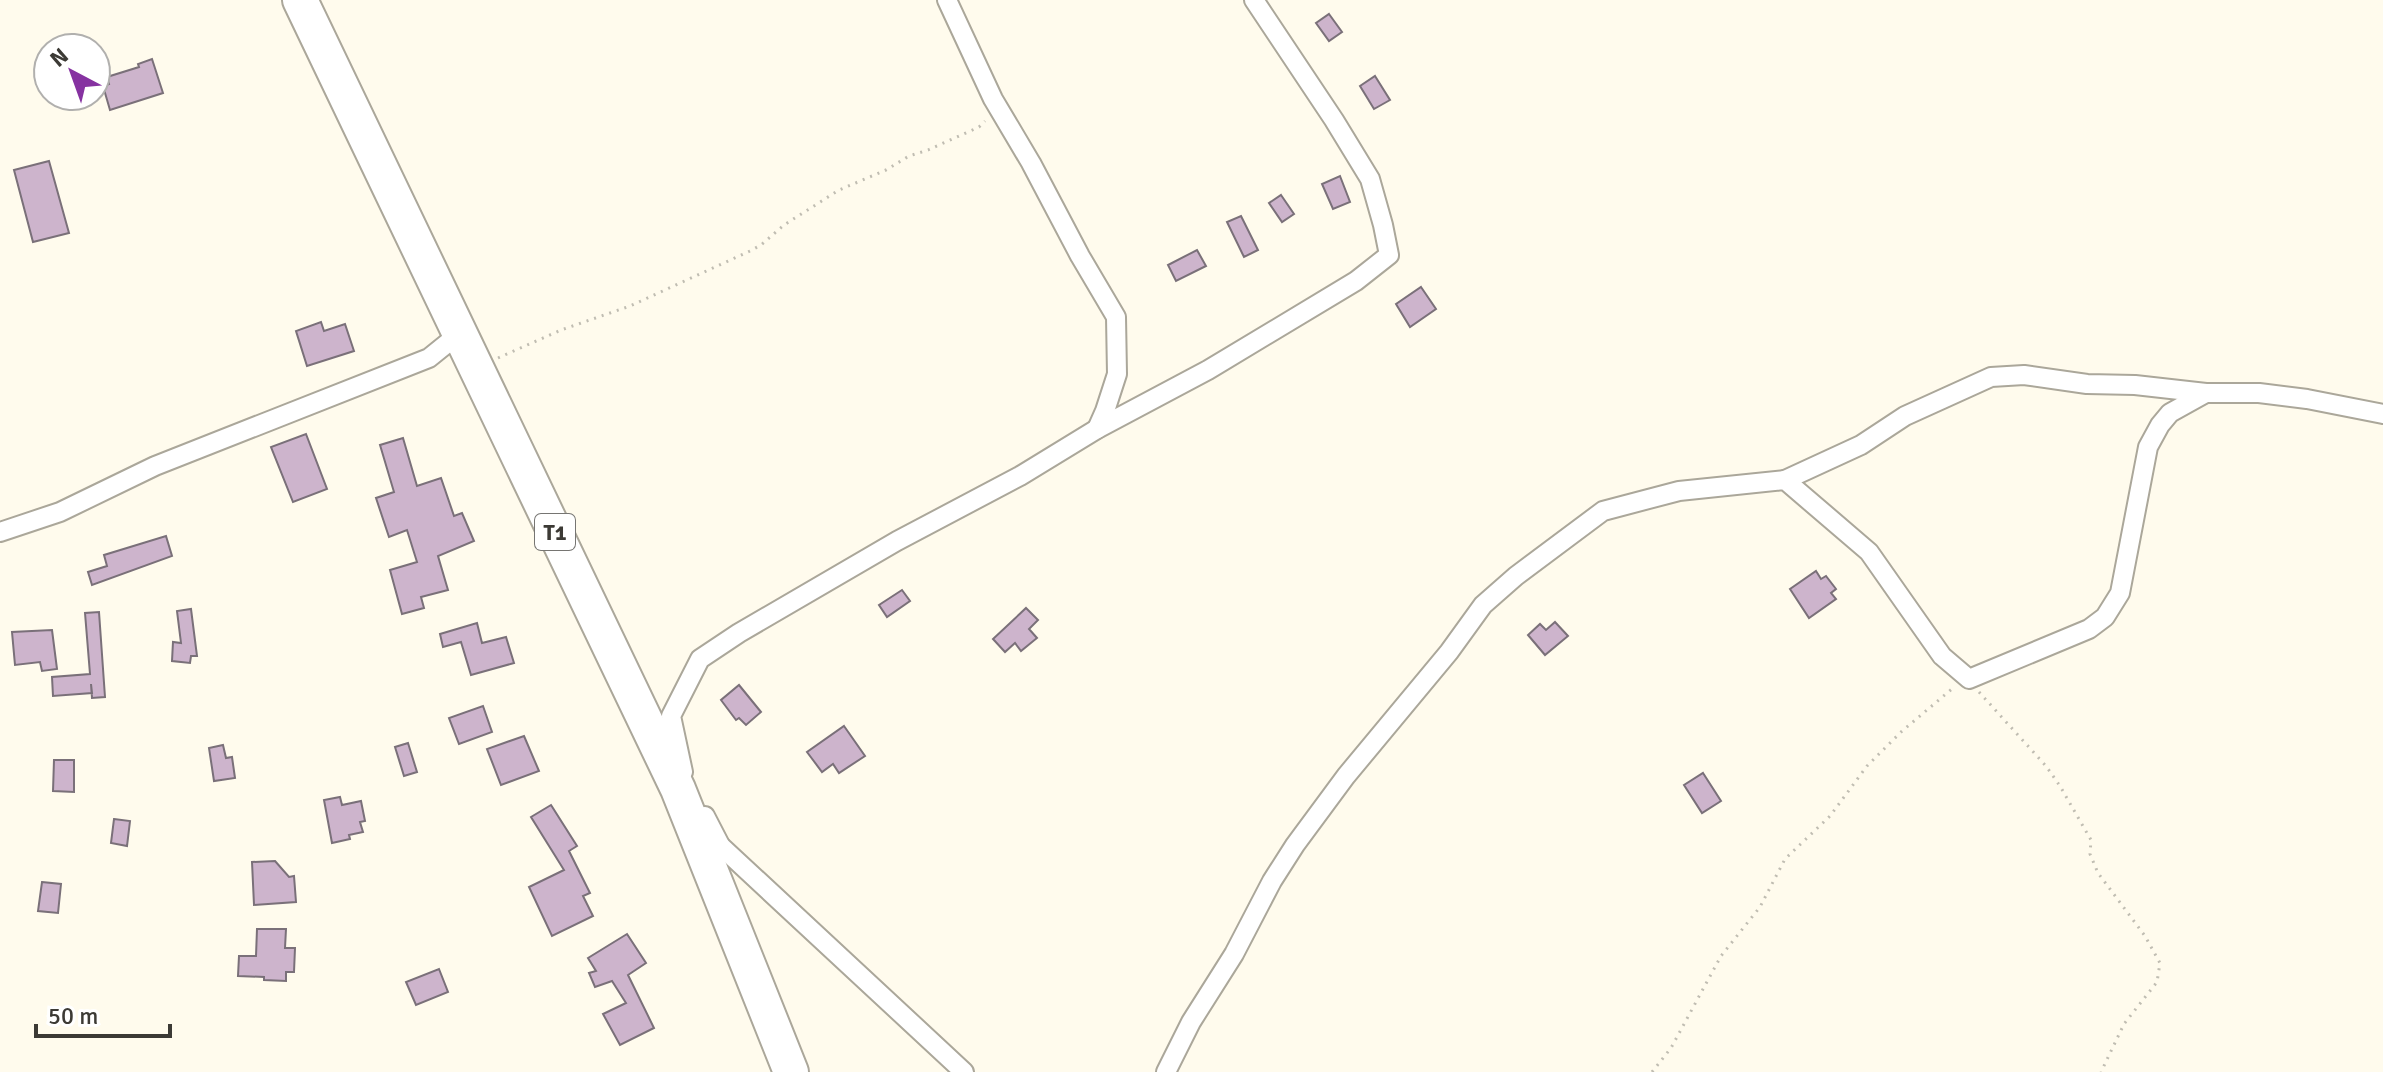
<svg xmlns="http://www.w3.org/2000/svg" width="2383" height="1072" font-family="Signika,sans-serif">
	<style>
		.building { fill: #cdb4cc; stroke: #7a7079; stroke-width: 2 }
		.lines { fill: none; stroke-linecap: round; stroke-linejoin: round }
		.street-casing { stroke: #aba79a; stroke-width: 22 }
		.highway-casing { stroke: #aba79a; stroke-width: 38 }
		.path { stroke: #c0bdb2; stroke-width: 3; stroke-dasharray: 2 6; stroke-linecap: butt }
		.street { stroke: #fff; stroke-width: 18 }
		.highway { stroke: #fff; stroke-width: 34 }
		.labels { text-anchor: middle; stroke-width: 7; stroke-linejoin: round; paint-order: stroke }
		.shield { fill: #fff; stroke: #767572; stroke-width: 2 }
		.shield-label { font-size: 22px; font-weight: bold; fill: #3c3a35 }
	</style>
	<rect width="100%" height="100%" fill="#fffbed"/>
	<g class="building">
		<path d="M1329 14 1342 32 1329 41 1316 23Z"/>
		<path d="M152 59 163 93 110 110 103 86 109 84 107 77 139 67 138 64Z"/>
		<path d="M1375 76 1390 100 1374 109 1360 86Z"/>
		<path d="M49 161 69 233 33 242 14 170Z"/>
		<path d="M1340 176 1350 202 1333 209 1322 184Z"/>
		<path d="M1281 195 1294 214 1282 222 1269 203Z"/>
		<path d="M1241 216 1258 250 1244 257 1227 222Z"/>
		<path d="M1197 250 1206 266 1176 281 1168 265Z"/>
		<path d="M1421 287 1436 309 1410 327 1396 304Z"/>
		<path d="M321 322 324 331 345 324 354 351 307 366 296 331Z"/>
		<path d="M306 434 327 489 293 502 271 447Z"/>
		<path d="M403 438 417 486 441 478 454 516 462 513 474 541 438 556 448 590 421 597 424 608 402 614 390 570 417 562 407 530 389 537 376 498 394 492 380 445Z"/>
		<path d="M166 536 172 556 92 585 88 572 107 566 104 555Z"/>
		<path d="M1816 571 1821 579 1826 576 1836 589 1831 593 1836 599 1809 618 1790 589Z"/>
		<path d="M902 590 910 601 887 617 879 605Z"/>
		<path d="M1026 608 1038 620 1029 629 1037 638 1021 651 1015 643 1005 652 993 639Z"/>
		<path d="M191 609 197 656H191L190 663 172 661 173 642 181 643 177 611Z"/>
		<path d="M99 612 105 697 92 698 91 684 92 693 53 696 52 677 90 674 85 613Z"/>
		<path d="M1555 622 1568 636 1545 655 1528 635 1540 624 1546 630Z"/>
		<path d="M477 623 482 643 506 637 514 663 471 675 461 642 443 647 440 634Z"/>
		<path d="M52 630 57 669 42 671 40 662 15 665 12 632Z"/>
		<path d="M739 685 761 712 746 725 739 718 736 720 721 700Z"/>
		<path d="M483 706 492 732 459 744 449 718Z"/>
		<path d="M844 726 865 756 839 773 833 764 822 772 807 752Z"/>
		<path d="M524 736 539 771 501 785 487 749Z"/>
		<path d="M408 743 417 772 404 776 395 747Z"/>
		<path d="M223 745 226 758 232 757 235 778 214 781 209 748Z"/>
		<path d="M54 760H74V792L53 791Z"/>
		<path d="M1703 773 1721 801 1702 813 1684 785Z"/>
		<path d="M340 797 342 805 361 801 365 821 360 822 363 832 349 835 350 839 332 843 324 800Z"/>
		<path d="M551 805 577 846 569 851 590 893 583 896 593 916 552 936 529 887 564 870 531 817Z"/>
		<path d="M114 819 130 821 127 846 111 843Z"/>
		<path d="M275 861 289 877 294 876 296 902 254 905 252 862Z"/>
		<path d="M42 882 61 884 58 913 38 911Z"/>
		<path d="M257 929H286L285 948H295L294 972H286V981L264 980V977L238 976 239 956H256Z"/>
		<path d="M627 934 646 963 628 975 654 1028 620 1045 603 1014 626 1003 612 981 595 987 589 973 596 971 588 958Z"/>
		<path d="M439 969 448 992 416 1005 406 982Z"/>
	</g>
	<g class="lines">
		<defs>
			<g id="street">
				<path d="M947 0 993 99 1031 163 1080 256 1116 317 1117 374 1105 411 1097 429"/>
				<path d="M1785 480 1861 445 1905 416 1991 377 2024 375 2087 384 2135 385 2206 393"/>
				<path d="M0 532 60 512 155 466 429 358 460 333"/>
				<path d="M683 772 671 716 700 659 739 633 897 541 1020 476 1097 429 1208 370 1356 281 1389 255 1383 225 1370 179 1334 120 1254 0"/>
				<path d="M705 816 720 845"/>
				<path d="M711 837 964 1072"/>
				<path d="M1166 1072 1191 1022 1234 954 1272 881 1295 845 1346 776 1449 652 1483 605 1516 576 1603 511 1679 491 1785 480 1869 552 1942 656 1969 679 2089 629 2105 617 2120 593 2148 447 2160 425 2170 413 2206 393H2259L2307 399 2383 414"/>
			</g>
			<path id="highway" d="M300 0 678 789 791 1072"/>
		</defs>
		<use href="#street" class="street-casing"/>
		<use href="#highway" class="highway-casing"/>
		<g class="path">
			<path d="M498 358 561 330 630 306 750 251 761 245 784 225 839 190 886 170 909 156 928 150 979 127 985 121"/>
			<path d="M1979 692 2046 766 2060 786 2091 840 2090 854 2098 873 2145 936 2160 963 2157 982 2124 1024 2101 1072"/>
			<path d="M1652 1072 1671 1048 1721 956 1760 907 1785 859 1830 816 1867 766 1901 732 1953 688"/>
		</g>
		<use href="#street" class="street"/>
		<use href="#highway" class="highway"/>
	</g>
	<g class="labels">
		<rect class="shield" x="535" y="514" width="40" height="36" rx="6"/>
		<g class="shield-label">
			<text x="555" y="540">T1</text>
		</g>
	</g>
	<g transform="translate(72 72) rotate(319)"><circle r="38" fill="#ffffff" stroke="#b1b0ae" stroke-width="2"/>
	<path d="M0-6L14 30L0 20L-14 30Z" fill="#8632a1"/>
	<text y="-12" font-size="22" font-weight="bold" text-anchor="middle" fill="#3c3a35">N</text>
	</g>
	<path d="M36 1024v12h134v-12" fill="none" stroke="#3c3a35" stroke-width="4"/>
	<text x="48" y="1024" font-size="24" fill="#3c3a35" stroke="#ffffff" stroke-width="6" paint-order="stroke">50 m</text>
</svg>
